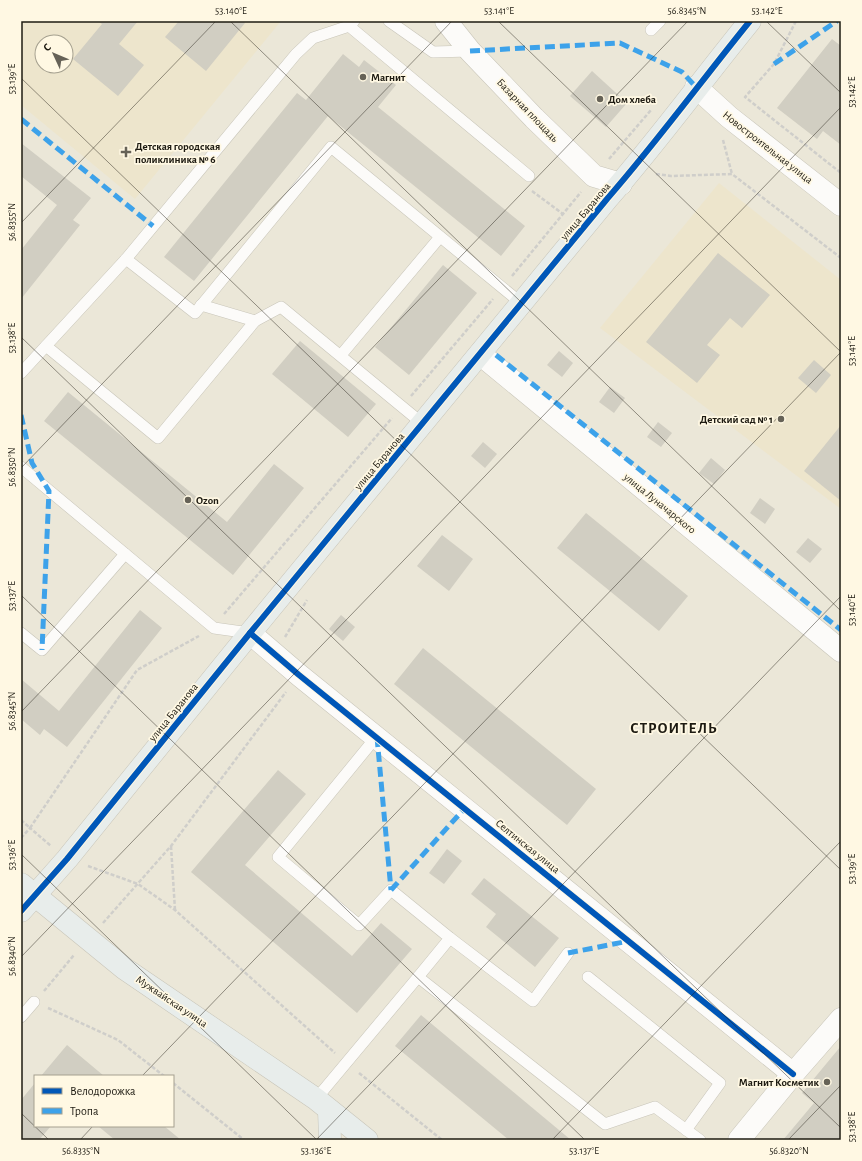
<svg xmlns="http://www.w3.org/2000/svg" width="862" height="1161" font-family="'Alegreya Sans',sans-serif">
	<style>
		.built { fill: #ede5cc; fill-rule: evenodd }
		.building { fill: #d1cec2 }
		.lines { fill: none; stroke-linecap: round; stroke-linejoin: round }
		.lane-casing { stroke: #c8c5b9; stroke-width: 12 }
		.street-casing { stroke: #c8c5b9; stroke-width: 23 }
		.secondary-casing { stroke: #c8c5b9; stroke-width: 23 }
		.path { stroke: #cfceca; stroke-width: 2.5; stroke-dasharray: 4 2; stroke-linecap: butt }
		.lane { stroke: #fcfbf9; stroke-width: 11 }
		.street { stroke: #fcfbf9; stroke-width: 22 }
		.secondary { stroke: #e8edeb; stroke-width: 22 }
		.quiet { stroke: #3da2ea; stroke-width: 5; stroke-dasharray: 10 5; stroke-linecap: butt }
		.cycleway-casing { stroke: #fff8e3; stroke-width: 8 }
		.cycleway { stroke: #0057b8; stroke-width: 6 }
		.ticks { fill: none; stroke: #1e1b12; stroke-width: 1; stroke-opacity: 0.45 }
		.poi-dot { fill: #666257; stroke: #fff8e3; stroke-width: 1.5 }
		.labels { text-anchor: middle; stroke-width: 3.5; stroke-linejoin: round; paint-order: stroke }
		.poi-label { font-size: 11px; font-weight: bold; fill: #1e1b12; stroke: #fff8e3; text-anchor: start }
		.street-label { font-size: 11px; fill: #1e1b12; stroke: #fff8e3 }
		.district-label { font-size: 15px; font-weight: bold; letter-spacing: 1px; fill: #1e1b12; stroke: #fff8e3 }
		.neatline { fill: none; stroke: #1e1b12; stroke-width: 1.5 }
		.ticks-label { font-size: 10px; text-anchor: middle; fill: #1e1b12 }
	</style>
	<rect width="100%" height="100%" fill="#ebe7d8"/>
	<g class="built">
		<path d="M21 21H281L135 199 21 105ZM42 42H66V66H42Z"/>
		<path d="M719 183 841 280V509L600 328Z"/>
	</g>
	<g class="building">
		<path d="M98 21H138L119 44 144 65 118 96 73 59 102 24Z"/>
		<path d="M179 21H243L245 23 206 71 165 37Z"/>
		<path d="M832 39 841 46V145L823 131 817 139 777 108Z"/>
		<path d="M343 54 359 67 364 60 396 85 378 107 525 226 501 256 328 116 194 281 164 257 297 93 306 100Z"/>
		<path d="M592 71 627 103 606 127 570 96Z"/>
		<path d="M21 143 91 198 73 220 80 225 21 299V250L57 205 21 176Z"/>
		<path d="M718 253 770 295 742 328 730 318 707 345 720 355 697 383 646 342Z"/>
		<path d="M443 265 477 293 409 375 375 347Z"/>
		<path d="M300 341 376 404 348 437 272 374Z"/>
		<path d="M559 351 573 363 562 377 547 365Z"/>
		<path d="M814 360 831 375 816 393 798 378Z"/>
		<path d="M610 387 625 398 614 413 599 402Z"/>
		<path d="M68 392 227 522 274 464 304 488 233 575 44 421Z"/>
		<path d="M658 422 672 433 661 447 647 437Z"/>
		<path d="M841 425V501L804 471Z"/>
		<path d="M483 442 497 454 485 468 471 456Z"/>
		<path d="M711 458 725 470 714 484 699 473Z"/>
		<path d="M760 498 775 509 765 524 750 513Z"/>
		<path d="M586 513 688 596 659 631 557 548Z"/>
		<path d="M442 535 473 559 449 591 417 566Z"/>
		<path d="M808 538 822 549 810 563 796 552Z"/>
		<path d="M140 610 162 628 67 747 44 729 40 735 21 719V679L59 711Z"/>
		<path d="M341 615 355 627 343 641 329 629Z"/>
		<path d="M423 648 596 789 567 825 394 684Z"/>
		<path d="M278 770 306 794 245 865 352 956 381 923 412 949 357 1013 191 872Z"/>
		<path d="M447 849 462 861 444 884 429 873Z"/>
		<path d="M484 878 559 938 535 967 486 927 496 914 471 894Z"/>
		<path d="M421 1015 571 1140H509L395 1046Z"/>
		<path d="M67 1045 104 1076H41Z"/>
		<path d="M841 1046V1140H783L814 1103 802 1093Z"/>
		<path d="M35 1083V1126H51L39 1140H21V1100Z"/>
		<path d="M98 1126H164L181 1140H115Z"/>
	</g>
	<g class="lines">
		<defs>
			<g id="lane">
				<path d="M389 21 433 52 470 51"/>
				<path d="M349 26 529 176"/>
				<path d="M651 30 660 21"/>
				<path d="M126 259 195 313 331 147 521 303"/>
				<path d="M201 305 255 321 281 307 423 424"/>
				<path d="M46 346 158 438 255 321"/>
				<path d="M341 355 440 237"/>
				<path d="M21 373 126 259 296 54 313 38 349 26 354 21"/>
				<path d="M21 467 214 628 250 633"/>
				<path d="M21 633 42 650 125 554"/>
				<path d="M377 736 278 857 359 925 391 890 450 938 418 977 605 1124 655 1107 700 1140"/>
				<path d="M450 938 533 1001 568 953"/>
				<path d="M588 977 720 1083 686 1130"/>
				<path d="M21 1017 34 1002"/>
				<path d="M316 1099 418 977"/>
			</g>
			<g id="street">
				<path d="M446 21 470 51 534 118 594 176 621 184"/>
				<path d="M696 87 729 117 841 205"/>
				<path d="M480 354 841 651"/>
				<path d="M250 633 299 675 793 1074"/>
				<path d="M739 1140 793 1074 841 1019"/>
			</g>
			<g id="secondary">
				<path d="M21 884 125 969 316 1099 367 1140"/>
				<path d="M21 911 67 859 250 633 607 199C657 142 702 80 750 21"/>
				<path d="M329 1110 330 1140"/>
			</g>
		</defs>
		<use href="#lane" class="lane-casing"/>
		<use href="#street" class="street-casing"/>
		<use href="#secondary" class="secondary-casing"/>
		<g class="path">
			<path d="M796 21 774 64 745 97 841 173"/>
			<path d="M723 140 732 174"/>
			<path d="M609 159 651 110"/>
			<path d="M656 174 671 176 732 174 841 258"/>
			<path d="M532 191 563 214"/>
			<path d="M512 276 581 192"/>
			<path d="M411 396 493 299"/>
			<path d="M224 614 392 418"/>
			<path d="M285 637 307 600"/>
			<path d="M21 820 30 828 137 670 199 636"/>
			<path d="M21 838 30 828 51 846"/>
			<path d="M171 846 175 910"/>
			<path d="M88 866 138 884 175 910 335 1053"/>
			<path d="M103 923 171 846 286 692"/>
			<path d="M44 991 74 955"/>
			<path d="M48 1008 118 1040 164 1076"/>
			<path d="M359 1073 442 1140"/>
			<path d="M173 1083 244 1140"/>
		</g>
		<use href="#lane" class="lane"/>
		<use href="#street" class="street"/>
		<use href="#secondary" class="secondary"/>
		<g class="quiet">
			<path d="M470 51 620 43 682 72 696 87"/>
			<path d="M774 64 837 21"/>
			<path d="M21 119 153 226"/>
			<path d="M496 355 841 630"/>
			<path d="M21 415 32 463 49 491 42 650"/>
			<path d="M377 737 391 890"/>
			<path d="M391 890 465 808"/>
			<path d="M568 953 629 941"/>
		</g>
		<defs>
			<g id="cycleway">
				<path d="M250 633 299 675 793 1074"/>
				<path d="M21 911 67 859 250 633 607 199C657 142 702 80 750 21"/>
			</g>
		</defs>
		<use href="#cycleway" class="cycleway-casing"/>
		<use href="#cycleway" class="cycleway"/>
	</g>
	<path class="ticks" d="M230 21 841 611M498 21 841 352M766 21 841 93M21 78 841 870M21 223 216 21M21 337 841 1128M21 468 452 21M21 595 585 1140M21 712 688 21M21 854 317 1140M21 957 841 107M142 1076 841 352M21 1113 49 1140M80 1140 93 1126M316 1140 841 596M552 1140 841 841M788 1140 841 1085"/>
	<g class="poi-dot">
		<circle cx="363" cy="77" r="4"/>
		<circle cx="600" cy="99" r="4"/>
		<path d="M124 146h4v4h4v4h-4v4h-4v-4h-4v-4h4z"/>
		<circle cx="781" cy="419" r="4"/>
		<circle cx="188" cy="500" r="4"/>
		<circle cx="827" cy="1082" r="4"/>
	</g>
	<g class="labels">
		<g class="poi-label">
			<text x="371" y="81">Магнит</text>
			<text x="608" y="103">Дом хлеба</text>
			<text x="135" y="150">Детская городская<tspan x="135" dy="13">поликлиника № 6</tspan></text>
			<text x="773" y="423" text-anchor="end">Детский сад № 1</text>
			<text x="196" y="504">Ozon</text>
			<text x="819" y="1086" text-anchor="end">Магнит Косметик</text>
		</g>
		<g class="street-label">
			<text transform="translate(528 110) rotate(46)" y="4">Базарная площадь</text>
			<text transform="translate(768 147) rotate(38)" y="4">Новостроительная улица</text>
			<text transform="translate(585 211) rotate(-50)" y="4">улица Баранова</text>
			<text transform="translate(379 461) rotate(-50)" y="4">улица Баранова</text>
			<text transform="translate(660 503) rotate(39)" y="4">улица Луначарского</text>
			<text transform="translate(173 712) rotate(-51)" y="4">улица Баранова</text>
			<text transform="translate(528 846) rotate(39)" y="4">Селтинская улица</text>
			<text transform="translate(172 1001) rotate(34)" y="4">Мужвайская улица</text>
		</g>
		<g class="district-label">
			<text x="674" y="733">СТРОИТЕЛЬ</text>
		</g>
	</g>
	<rect width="862" height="1161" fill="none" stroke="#fff8e3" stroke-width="44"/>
	<rect x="34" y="1075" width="140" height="52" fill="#fff8e3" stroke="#a5a08f"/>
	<rect x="42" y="1088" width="20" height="6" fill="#0057b8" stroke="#a5a08f"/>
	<text x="70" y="1095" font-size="12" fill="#1e1b12">Велодорожка</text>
	<rect x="42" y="1108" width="20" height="6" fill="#3da2ea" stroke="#a5a08f"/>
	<text x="70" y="1115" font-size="12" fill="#1e1b12">Тропа</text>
	<g transform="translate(54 54) rotate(314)"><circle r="19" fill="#fff8e3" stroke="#a5a08f"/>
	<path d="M0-3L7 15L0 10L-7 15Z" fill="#666257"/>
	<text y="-6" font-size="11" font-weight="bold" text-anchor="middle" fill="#1e1b12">С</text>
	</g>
	<rect x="22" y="22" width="818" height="1117" class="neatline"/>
	<g class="ticks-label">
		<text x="231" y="14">53.140°E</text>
		<text x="499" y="14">53.141°E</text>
		<text x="687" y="14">56.8345°N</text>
		<text x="767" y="14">53.142°E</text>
		<text transform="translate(11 79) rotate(-90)" y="4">53.139°E</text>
		<text transform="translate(851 92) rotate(-90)" y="4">53.142°E</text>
		<text transform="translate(11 222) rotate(-90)" y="4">56.8355°N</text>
		<text transform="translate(11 338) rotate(-90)" y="4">53.138°E</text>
		<text transform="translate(851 351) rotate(-90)" y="4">53.141°E</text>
		<text transform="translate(11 467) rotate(-90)" y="4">56.8350°N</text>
		<text transform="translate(11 596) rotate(-90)" y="4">53.137°E</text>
		<text transform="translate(851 610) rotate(-90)" y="4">53.140°E</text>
		<text transform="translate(11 711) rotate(-90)" y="4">56.8345°N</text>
		<text transform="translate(11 855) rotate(-90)" y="4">53.136°E</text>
		<text transform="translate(851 869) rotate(-90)" y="4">53.139°E</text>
		<text transform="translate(11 956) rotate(-90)" y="4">56.8340°N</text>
		<text transform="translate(851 1127) rotate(-90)" y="4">53.138°E</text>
		<text x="81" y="1154">56.8335°N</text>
		<text x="316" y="1154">53.136°E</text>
		<text x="584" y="1154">53.137°E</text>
		<text x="789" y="1154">56.8320°N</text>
	</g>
</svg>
